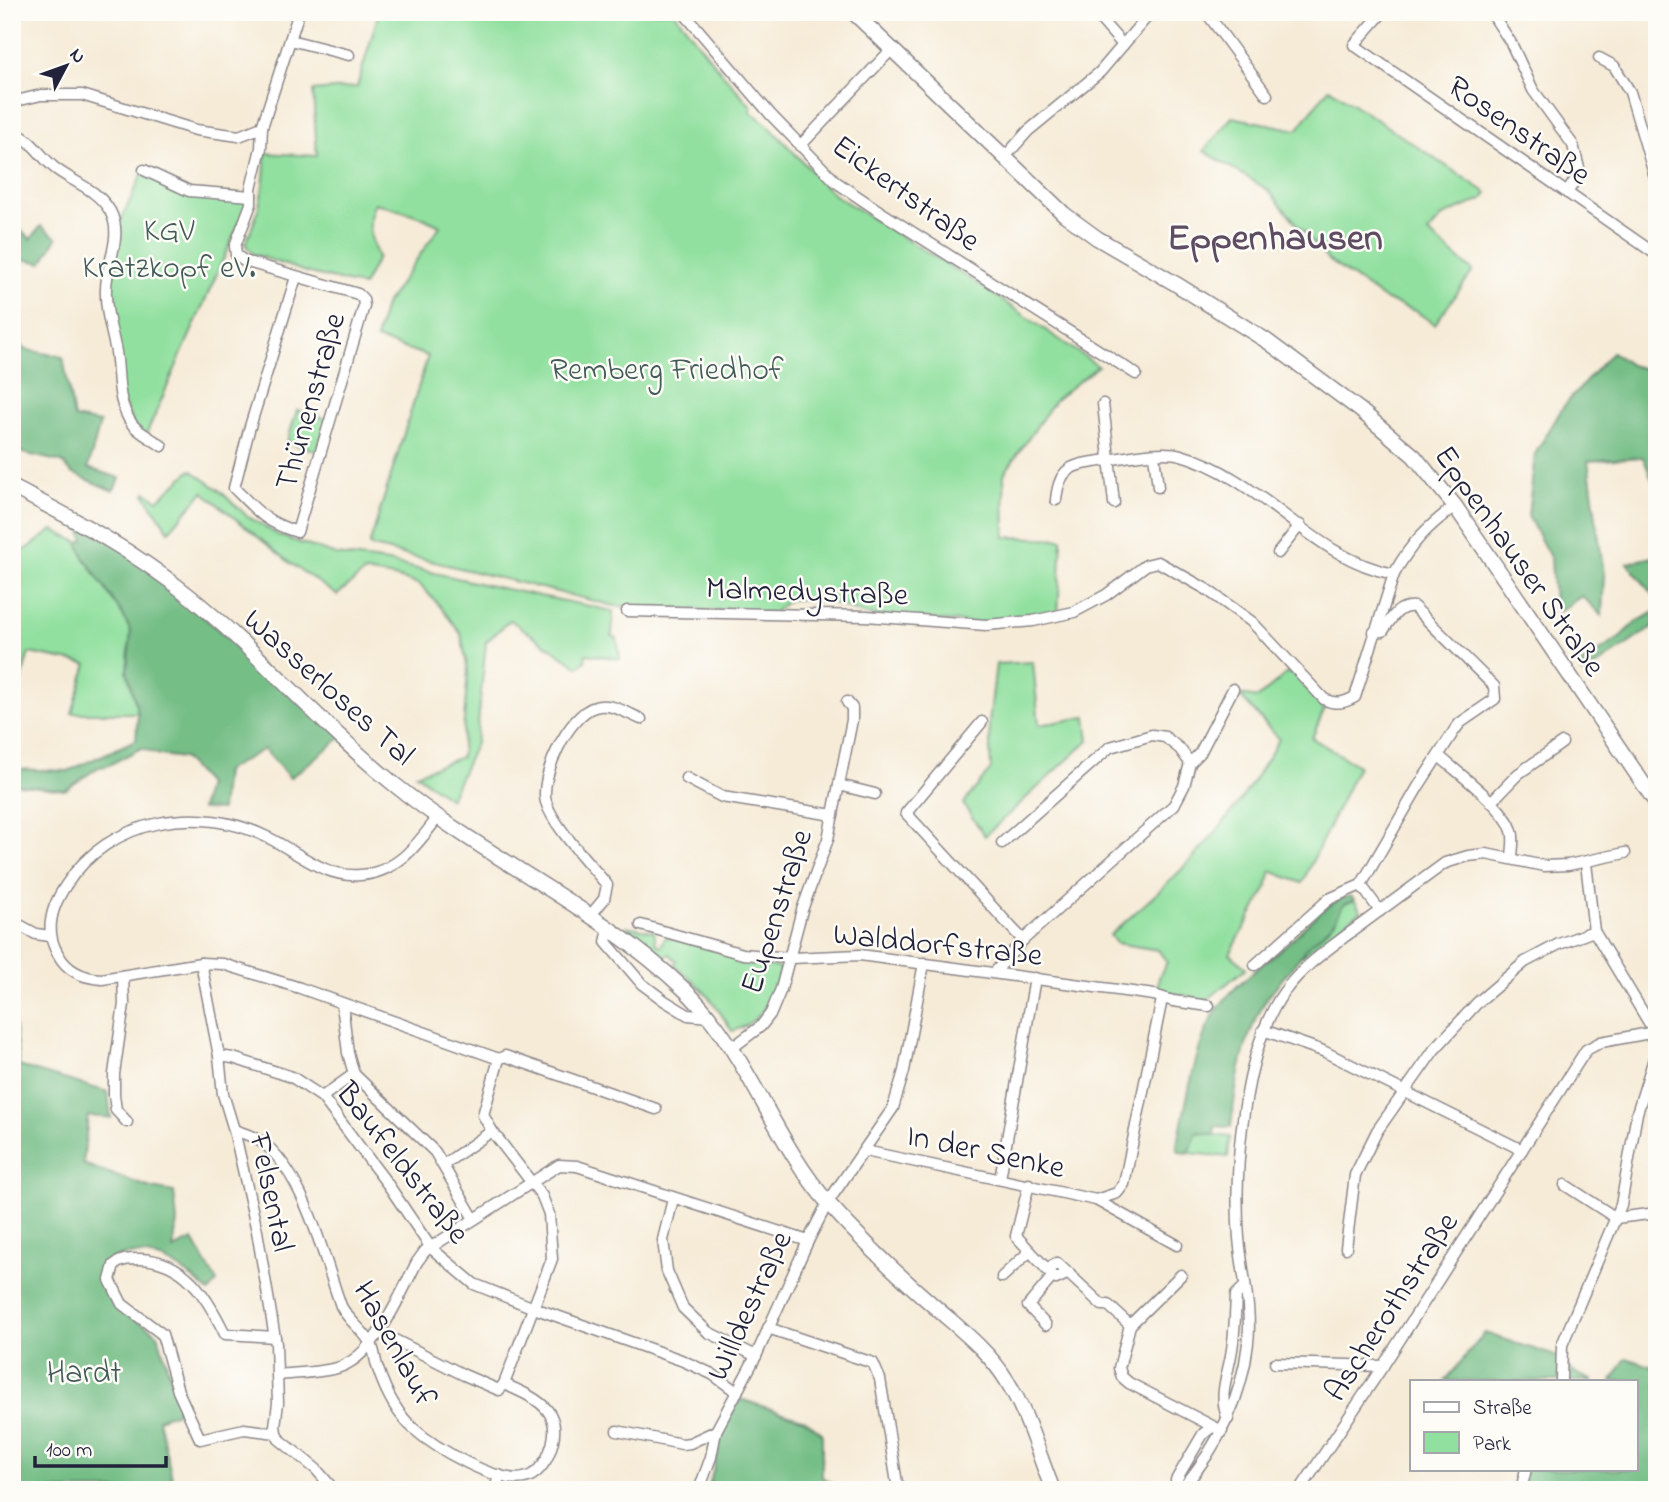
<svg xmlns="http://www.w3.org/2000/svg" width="1669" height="1502" font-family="'Indie Flower',sans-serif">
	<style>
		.green { fill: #91e09f; stroke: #5a816d; stroke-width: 2 }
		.forest { fill: #74be86; stroke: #4b7060; stroke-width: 2 }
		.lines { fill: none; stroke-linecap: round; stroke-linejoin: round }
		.minor-casing { stroke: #8c8689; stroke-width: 13 }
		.major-casing { stroke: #8c8689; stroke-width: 17 }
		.minor { stroke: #fff; stroke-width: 10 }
		.major { stroke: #fff; stroke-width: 14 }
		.labels { text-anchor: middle; stroke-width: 5; stroke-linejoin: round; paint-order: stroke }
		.street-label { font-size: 32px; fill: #22223b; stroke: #fdfcf7 }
		.park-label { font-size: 32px; fill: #435b59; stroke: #fdfcf7 }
		.district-label { font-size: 38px; font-weight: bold; fill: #5e4c62; stroke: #fdfcf7 }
	</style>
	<rect width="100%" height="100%" fill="#fdfcf7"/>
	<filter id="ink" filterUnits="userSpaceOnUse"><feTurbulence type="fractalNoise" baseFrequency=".0143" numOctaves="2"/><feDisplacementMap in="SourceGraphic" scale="14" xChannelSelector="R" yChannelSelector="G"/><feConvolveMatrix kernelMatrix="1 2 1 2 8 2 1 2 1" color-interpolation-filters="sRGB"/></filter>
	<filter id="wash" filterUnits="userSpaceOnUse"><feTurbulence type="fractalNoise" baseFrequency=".00686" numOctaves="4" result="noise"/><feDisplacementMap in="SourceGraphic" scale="28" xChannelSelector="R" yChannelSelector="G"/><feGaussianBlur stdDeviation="1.57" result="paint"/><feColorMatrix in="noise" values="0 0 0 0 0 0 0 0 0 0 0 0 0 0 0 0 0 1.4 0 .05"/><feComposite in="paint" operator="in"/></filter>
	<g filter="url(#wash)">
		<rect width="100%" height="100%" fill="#f6ebd7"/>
		<g class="green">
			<path d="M379 12H674L717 67 752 107 750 111 768 125 833 194 983 287 1098 366 1055 400 1004 474 1005 537 1062 539 1058 615 985 624 866 615 830 602 790 599 774 613 615 606 369 546 428 356 376 339 385 305 440 226 419 216 375 203C366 220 370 240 378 257L363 286 306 272 253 254 245 244C259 214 266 186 265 153L317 156 313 91 357 87Z"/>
			<path d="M1329 88 1487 193 1483 199 1443 216 1428 233 1473 271 1435 324 1415 311 1384 299 1328 260 1268 190 1204 151 1232 117 1297 130Z"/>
			<path d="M144 170 189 191 251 196 146 435 134 426 119 394 108 268 116 231Z"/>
			<path d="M297 410 327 419 317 451 287 442Z"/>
			<path d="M191 470 218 489 247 516 280 536 336 555 388 562 482 584 613 611 612 636 617 638 620 659 586 654 585 661 579 667 510 620 486 642 476 743 450 799 416 774 461 757 468 671 461 634 439 605 419 584 394 577 365 572 337 595 290 563 203 492 169 531 145 495 146 492 158 500Z"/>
			<path d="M53 530 78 542 84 557 123 615 131 632 127 671 138 713H72L87 664 29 653 15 701 12 700V655L20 627 12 622V556L24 551Z"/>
			<path d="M1033 662 1039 725 1086 717 1089 740 985 836 963 804 991 769 989 723 996 664Z"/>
			<path d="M1292 669 1324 710 1312 738 1358 766 1302 883 1271 871 1267 887 1230 954 1246 968 1207 1000 1157 990 1159 977 1167 962 1158 950 1116 943 1110 935C1146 903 1184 871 1215 833 1240 804 1260 772 1279 739L1239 695 1258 698Z"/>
			<path d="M1354 900 1361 911 1302 956 1304 950 1334 923 1343 904Z"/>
			<path d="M626 926 654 931 656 944 661 946 665 938 670 937 781 969C775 996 760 1024 732 1031 713 1000 703 987 674 965L677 961 669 954 665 957Z"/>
			<path d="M1197 1132 1230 1137 1228 1157 1189 1153Z"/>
		</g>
		<g class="forest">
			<path d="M12 222 31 239 41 226 57 238 42 263 22 259C17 290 15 318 23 349L63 357 74 418 100 423 88 468 120 478 113 491 72 473 62 462 23 453 12 448Z"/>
			<path d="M1612 352 1630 365 1657 372V492L1643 457 1588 461 1604 575 1602 616 1582 596 1558 612 1554 603 1551 559 1528 516 1535 454 1563 407Z"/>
			<path d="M78 522 123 547 342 737 290 778 264 749 225 771 221 810 201 809 207 784 183 758 160 755 141 748 107 766 99 767 65 790 12 784V769L68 771 136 740 138 713 127 671 131 632 123 615 84 557 78 542 84 540Z"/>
			<path d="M1657 556V599L1627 563Z"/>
			<path d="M1657 611V624L1584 674 1577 666 1621 637 1636 622Z"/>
			<path d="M1351 896 1354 900 1343 905 1334 923 1304 950C1300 961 1277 983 1268 997 1243 1035 1236 1082 1231 1127L1215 1126 1214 1135 1197 1132 1189 1153 1179 1152 1177 1146C1186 1107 1194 1050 1213 1016 1231 985 1265 964 1291 940 1310 923 1325 901 1351 896Z"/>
			<path d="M12 1003 19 1066 108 1092 111 1118 88 1116 83 1164 151 1188 174 1192 177 1222 173 1249 193 1240 217 1282 209 1292C181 1266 146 1242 107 1261L105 1268 110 1291 123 1310 158 1334 180 1411 158 1419 175 1490H12Z"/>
			<path d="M1485 1333 1559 1357 1573 1372 1593 1381H1445Z"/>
			<path d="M1626 1358 1657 1368V1490H1513L1517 1469H1636V1381H1612Z"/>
			<path d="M740 1399 805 1420 822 1433V1477L842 1490H708L724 1428Z"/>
		</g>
	</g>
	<g filter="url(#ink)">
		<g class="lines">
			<defs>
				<g id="minor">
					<path d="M683 12 771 115 836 182 879 211 1136 374"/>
					<path d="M1094 12 1123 45"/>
					<path d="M1206 12 1267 95"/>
					<path d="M1383 12 1354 45 1657 255"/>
					<path d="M1491 12 1511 43 1533 90 1573 145 1580 172 1567 193"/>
					<path d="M290 40 349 55"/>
					<path d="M1599 58 1614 66 1630 92 1657 184"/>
					<path d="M12 102 41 95H82L196 130 239 136 262 127"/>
					<path d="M12 132C32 138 40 157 56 169 75 183 98 190 110 211 124 236 106 263 106 289 105 311 112 331 116 352 120 378 116 401 132 424 139 433 153 439 162 446"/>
					<path d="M800 146 892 49"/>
					<path d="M1004 158 1028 131 1100 72 1151 12"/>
					<path d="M144 170 189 191 251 196"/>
					<path d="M296 277 249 430 234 488C257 511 265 522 297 532L364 306 363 299 358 294 244 261 236 255 235 246 251 204V189L261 148 262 127 299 12"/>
					<path d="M1103 404 1114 503"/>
					<path d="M1154 455 1158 487"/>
					<path d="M1056 500C1059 467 1072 465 1101 461 1123 458 1161 449 1181 455 1263 478 1312 559 1394 574"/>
					<path d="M1278 553 1300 525"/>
					<path d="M627 611 866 616 986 625 1033 621 1074 612 1106 595 1146 565 1158 562 1206 589 1252 622 1324 699C1335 705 1344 703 1355 697L1394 574C1411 543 1427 527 1455 506"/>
					<path d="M982 722 906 813 1023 940"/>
					<path d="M1439 756C1458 773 1506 808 1512 831 1515 839 1512 850 1512 858"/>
					<path d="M686 778 722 797 833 815"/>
					<path d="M839 785 875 794"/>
					<path d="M1491 802 1518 774 1562 743"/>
					<path d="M438 817C418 844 397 873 360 875 325 878 299 853 269 838 200 803 109 818 66 885 52 906 44 931 58 954 67 971 83 978 102 979L201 963 223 964 300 988 499 1059 505 1056 656 1109"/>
					<path d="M1002 843 1110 747 1152 735 1165 737 1180 749 1190 763"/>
					<path d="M1586 863 1594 931 1657 1036"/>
					<path d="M1361 885 1380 911"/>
					<path d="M590 916 604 899 607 885C590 864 553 826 546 802 539 777 569 714 595 707 610 702 627 713 641 719"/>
					<path d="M12 921 36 934 50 936"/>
					<path d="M641 925 743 954 791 958 860 955 1154 995 1173 1001 1209 1006"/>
					<path d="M609 929 606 942 642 984 665 1001 688 1015 709 1017"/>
					<path d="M201 963 219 1056 223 1094 234 1130 257 1231 276 1344 278 1403 275 1426 276 1433"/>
					<path d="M1255 965 1329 899 1361 885 1418 787 1454 731 1460 723 1495 699 1494 686 1414 607C1398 605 1391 619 1383 631L1374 632"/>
					<path d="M995 972 1023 940 1174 805 1184 786 1190 763 1200 753 1233 689"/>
					<path d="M123 976 124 1004 114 1074V1095L116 1110 127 1122"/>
					<path d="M342 1004 348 1053 354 1074 435 1152 474 1219"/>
					<path d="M1263 1030 1323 1051 1522 1150"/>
					<path d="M732 1048 761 1026 771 1013 781 989 802 910 828 839 852 720V708L847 702"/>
					<path d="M219 1056 233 1058 292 1077 322 1097 389 1186 431 1248 474 1284 534 1308 681 1360 712 1374 737 1392"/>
					<path d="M499 1059 483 1115 492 1131 542 1196 549 1214 552 1259 504 1384"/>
					<path d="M322 1097 354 1074"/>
					<path d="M234 1130C246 1134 258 1138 267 1146 306 1180 324 1259 341 1306 349 1322 363 1329 371 1344 375 1352 375 1361 378 1369 385 1390 397 1414 414 1429 434 1447 497 1484 524 1478 535 1476 542 1467 547 1458 568 1413 541 1400 504 1384L499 1390 464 1375 379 1332"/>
					<path d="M865 1151 1096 1200 1117 1193 1124 1184 1162 999"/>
					<path d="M443 1165 492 1131"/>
					<path d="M1000 1179 1035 978"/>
					<path d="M1029 1184 1016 1236 1056 1279 1069 1273"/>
					<path d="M1565 1185 1616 1218"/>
					<path d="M673 1199 663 1240 667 1271 683 1308 708 1332 756 1356"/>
					<path d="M1096 1200 1177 1245"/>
					<path d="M1616 1218 1657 1213"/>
					<path d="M1346 1248 1355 1175 1377 1131 1434 1050 1478 1002 1525 962 1559 944 1594 931"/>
					<path d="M1046 1269 1057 1263 1102 1305H1108L1130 1325 1119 1368 1122 1377 1129 1383 1222 1431"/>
					<path d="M1002 1277 1029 1252"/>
					<path d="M1655 1318 1657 1319"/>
					<path d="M1046 1325 1028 1306 1053 1276"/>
					<path d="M1130 1325 1181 1275"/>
					<path d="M768 1328 873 1363 880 1379 897 1483 903 1490"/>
					<path d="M275 1337 225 1334C207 1297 186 1260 139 1259 129 1259 122 1259 114 1265L110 1280 122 1304 162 1334 178 1391 200 1439 244 1429 276 1433 279 1439 316 1469 334 1490"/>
					<path d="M1275 1363 1383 1366"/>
					<path d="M278 1375C297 1373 318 1373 337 1368 376 1357 400 1294 417 1262L425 1251 559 1165 577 1166 808 1241"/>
					<path d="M1561 1381 1562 1345 1621 1205 1637 1113 1657 1049"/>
					<path d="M1228 1419C1218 1396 1227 1378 1231 1355 1235 1335 1235 1314 1236 1295L1245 1286"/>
					<path d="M617 1431 682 1444 690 1443 716 1431"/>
					<path d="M495 1490 499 1475"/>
					<path d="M699 1490 711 1457 716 1431 756 1356 808 1241 828 1202 893 1108 904 1071 924 963"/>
					<path d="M1177 1490 1176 1480 1203 1434 1212 1427"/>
					<path d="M1181 1490C1217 1448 1242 1399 1248 1343 1252 1308 1242 1273 1239 1238 1233 1170 1244 1047 1284 992 1302 967 1327 950 1351 932 1382 909 1414 886 1445 863L1468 856 1486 854 1544 866 1568 865 1625 853"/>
					<path d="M1300 1490 1383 1366 1586 1050 1601 1042 1655 1032"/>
					<path d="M1521 1490 1526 1469"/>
				</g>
				<g id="major">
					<path d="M853 12 1064 214 1097 238 1176 284 1267 341 1360 410 1414 456 1455 506 1657 804"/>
					<path d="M12 487C74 519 134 551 188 595 261 654 322 726 395 785 487 859 599 908 685 990 748 1051 772 1139 829 1204 862 1241 898 1275 935 1307 961 1330 989 1351 1007 1381 1028 1414 1038 1454 1053 1490"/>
				</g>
			</defs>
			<use href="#minor" class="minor-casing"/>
			<use href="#major" class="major-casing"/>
			<use href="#minor" class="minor"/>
			<use href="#major" class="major"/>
		</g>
	</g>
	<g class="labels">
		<g class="street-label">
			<text transform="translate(1520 129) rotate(35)" y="11">Rosenstraße</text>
			<text transform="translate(907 192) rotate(36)" y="11">Eickertstraße</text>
			<text transform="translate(309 401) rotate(-74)" y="11">Thünenstraße</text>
			<text transform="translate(1521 560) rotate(55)" y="11">Eppenhauser Straße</text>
			<text transform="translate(807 590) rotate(2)" y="11">Malmedystraße</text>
			<text transform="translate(330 686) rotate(42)" y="11">Wasserloses Tal</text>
			<text transform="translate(775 911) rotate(-72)" y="11">Eupenstraße</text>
			<text transform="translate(938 943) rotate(6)" y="11">Walddorfstraße</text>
			<text transform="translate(986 1150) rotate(12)" y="11">In der Senke</text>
			<text transform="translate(404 1162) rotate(52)" y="11">Baufeldstraße</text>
			<text transform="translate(273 1192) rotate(78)" y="11">Felsental</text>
			<text transform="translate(748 1305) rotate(-65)" y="11">Willdestraße</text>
			<text transform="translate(1390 1306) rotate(-57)" y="11">Ascherothstraße</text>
			<text transform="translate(396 1343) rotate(61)" y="11">Hasenlauf</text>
		</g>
		<g class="park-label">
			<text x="169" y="240">KGV<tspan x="169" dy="37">Kratzkopf eV.</tspan></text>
			<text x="667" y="379">Remberg Friedhof</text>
			<text x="84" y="1382">Hardt</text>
		</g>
		<g class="district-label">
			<text x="1275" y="249">Eppenhausen</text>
		</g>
	</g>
	<rect width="1669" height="1502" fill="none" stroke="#fdfcf7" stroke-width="42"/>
	<rect x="1410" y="1380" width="228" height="91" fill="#fdfcf7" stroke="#a5a5ac" stroke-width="2"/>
	<rect x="1424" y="1402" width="35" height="10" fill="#ffffff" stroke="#a5a5ac" stroke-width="2"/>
	<text x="1473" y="1414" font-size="21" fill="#22223b">Straße</text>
	<rect x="1424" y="1432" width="35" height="21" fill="#91e09f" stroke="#a5a5ac" stroke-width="2"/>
	<text x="1473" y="1450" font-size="21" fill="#22223b">Park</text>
	<g transform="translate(66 66) rotate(49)" stroke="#fdfcf7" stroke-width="5" paint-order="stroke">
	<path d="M0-5L12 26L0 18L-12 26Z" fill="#22223b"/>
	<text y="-10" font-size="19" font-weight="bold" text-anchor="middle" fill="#22223b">N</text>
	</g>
	<path d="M35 1456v10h131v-10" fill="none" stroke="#22223b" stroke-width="3.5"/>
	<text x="46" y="1456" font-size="21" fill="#22223b" stroke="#fdfcf7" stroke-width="5" paint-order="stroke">100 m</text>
</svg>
